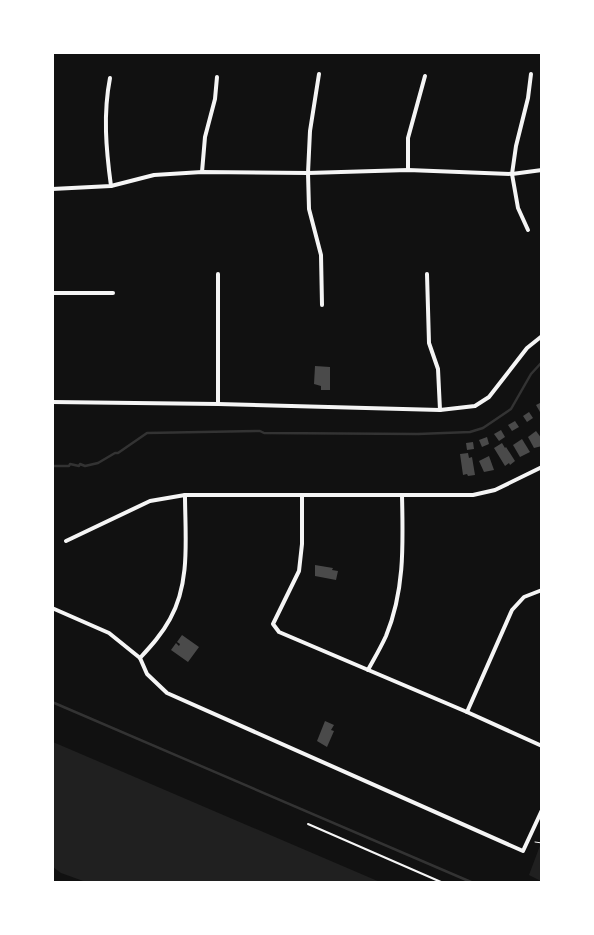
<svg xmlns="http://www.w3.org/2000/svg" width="594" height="935" font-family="'Open Sans',sans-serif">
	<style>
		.green { fill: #202020 }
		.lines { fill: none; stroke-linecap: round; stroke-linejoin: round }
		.stream { stroke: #333; stroke-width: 2.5 }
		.building { fill: #4a4a4a }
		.path { stroke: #f5f5f5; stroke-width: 1 }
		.service { stroke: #f5f5f5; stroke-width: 2 }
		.minor { stroke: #f5f5f5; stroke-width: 4 }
	</style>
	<rect width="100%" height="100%" fill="#111"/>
	<g class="green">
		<path d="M52 742H53L380 882H86L61 873 53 867Z"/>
		<path d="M541 843V881L529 875Z"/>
	</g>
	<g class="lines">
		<g class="stream">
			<path d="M52 466H69L70 464 79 466 80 464 85 466 98 463 115 453H118L147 433 260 431 264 433 418 434 470 432 483 428 511 409 531 374 542 362"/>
			<path d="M52 702 471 882"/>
		</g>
	</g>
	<g class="building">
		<path d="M315 366 330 367V390H321V386L314 384Z"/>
		<path d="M542 402V411L540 412 536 405Z"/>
		<path d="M529 412 533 418 527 422 523 416Z"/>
		<path d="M515 421 519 427 512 431 508 425Z"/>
		<path d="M501 430 505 437 499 441 494 434Z"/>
		<path d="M536 431 542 439V446L534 448 528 437Z"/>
		<path d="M487 437 489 444 482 447 479 440Z"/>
		<path d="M522 439 530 452 520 457 513 445Z"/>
		<path d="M473 442 474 449 467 450 466 443Z"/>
		<path d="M502 443 505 448 506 447 515 461 510 465 509 463 505 466 494 448Z"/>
		<path d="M468 453 469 458 472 457 475 475 468 476 467 474 463 475 460 454Z"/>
		<path d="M489 456 494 470 484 472 479 461Z"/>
		<path d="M315 565 333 568 332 570 338 571 336 580 315 576Z"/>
		<path d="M182 635 199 647 188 662 171 650 176 643 179 646 180 644 177 642Z"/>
		<path d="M325 721 334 725 331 730 334 731 327 747 317 741Z"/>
	</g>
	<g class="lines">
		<path class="path" d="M535 842 542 843"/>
		<path class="service" d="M308 824 441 882"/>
		<g class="minor">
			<path d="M319 74 310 131 308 173 309 209 321 255 322 305"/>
			<path d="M110 78C103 114 106 149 111 186"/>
			<path d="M408 170V138L425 76"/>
			<path d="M202 172 205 137 215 99 217 77"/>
			<path d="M52 189 111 186 154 175 202 172 308 173 408 170 512 174 542 170"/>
			<path d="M528 230 518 208 512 174 516 146 528 98 531 74"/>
			<path d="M218 274V404"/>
			<path d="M427 274 429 343 438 369 440 410"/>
			<path d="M52 293H113"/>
			<path d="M52 402 218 404 440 410 475 406 489 397 527 348 542 336"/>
			<path d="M302 495V544L299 571 273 624 279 632 467 712 542 746"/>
			<path d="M66 541 150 501 185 495H473L495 490 542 467"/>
			<path d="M52 608 109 633 140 658 147 674 167 693 523 851 542 810"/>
			<path d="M140 658C151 646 162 634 170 619 191 582 185 535 185 495"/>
			<path d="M368 670C374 659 381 647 386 636 405 590 403 543 402 495"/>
			<path d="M467 712 512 610 524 597 542 590"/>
		</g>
	</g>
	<rect width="594" height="935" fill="none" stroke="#ffffff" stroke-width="108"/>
</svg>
